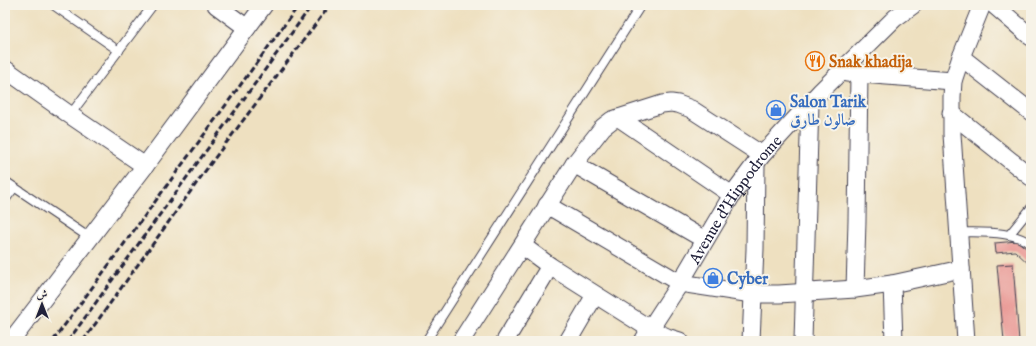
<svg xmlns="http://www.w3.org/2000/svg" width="1036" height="346" font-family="'IM FELL English',Amiri,serif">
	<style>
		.building { fill: #e99693 }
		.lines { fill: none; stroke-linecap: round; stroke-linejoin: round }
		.service-casing { stroke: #413e4f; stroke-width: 10 }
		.minor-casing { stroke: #413e4f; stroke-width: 19 }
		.service { stroke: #fff; stroke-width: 8 }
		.minor { stroke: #fff; stroke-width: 17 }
		.rail { stroke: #22223b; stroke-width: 3; stroke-dasharray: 6 3; stroke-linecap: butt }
		.labels { text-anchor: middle; stroke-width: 4; stroke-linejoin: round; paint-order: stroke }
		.food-label { font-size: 16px; font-weight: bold; fill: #c56008; stroke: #f7f3e8; text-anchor: start }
		.shop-label { font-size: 16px; font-weight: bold; fill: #366cbe; stroke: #f7f3e8; text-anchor: start }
		.street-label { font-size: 16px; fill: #22223b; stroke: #f7f3e8 }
	</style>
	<rect width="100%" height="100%" fill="#f7f3e8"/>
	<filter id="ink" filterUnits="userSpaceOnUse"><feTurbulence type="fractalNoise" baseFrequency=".025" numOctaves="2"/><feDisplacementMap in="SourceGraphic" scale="8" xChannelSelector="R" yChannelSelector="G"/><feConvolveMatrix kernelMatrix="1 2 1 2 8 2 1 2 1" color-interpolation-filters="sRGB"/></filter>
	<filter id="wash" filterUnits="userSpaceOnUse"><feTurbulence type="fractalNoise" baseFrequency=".012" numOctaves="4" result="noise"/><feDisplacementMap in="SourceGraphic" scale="16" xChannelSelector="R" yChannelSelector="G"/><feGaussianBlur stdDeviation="0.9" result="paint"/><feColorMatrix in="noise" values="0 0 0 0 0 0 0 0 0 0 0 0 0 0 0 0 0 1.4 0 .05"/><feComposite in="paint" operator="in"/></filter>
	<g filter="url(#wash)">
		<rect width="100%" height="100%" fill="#eee0c0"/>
		<g id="blocks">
			<g class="building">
				<path d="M1017 241 1031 252V266L1015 251 996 253 995 243Z"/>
				<path d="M1013 264 1019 341H1004L997 265Z"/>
			</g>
		</g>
	</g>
	<g filter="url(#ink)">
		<use href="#blocks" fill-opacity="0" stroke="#413e4f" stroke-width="1"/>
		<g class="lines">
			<defs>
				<g id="service">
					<path d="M53 5 119 51"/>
					<path d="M70 115 153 5"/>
					<path d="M5 181 90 238"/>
					<path d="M5 200 14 188"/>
					<path d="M959 232C982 233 1011 230 1031 244"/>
					<path d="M1009 235 1031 208"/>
					<path d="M426 341 641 5"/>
				</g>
				<g id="minor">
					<path d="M216 5 247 28"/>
					<path d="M994 5 1031 37"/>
					<path d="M961 57 1031 112"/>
					<path d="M5 69 70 115 145 166"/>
					<path d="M847 73 953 81"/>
					<path d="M951 113 1031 177"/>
					<path d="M619 118 732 195"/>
					<path d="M574 164 705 240"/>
					<path d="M547 205 680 283 752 294H779L855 289 892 284 961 269"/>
					<path d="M523 246 550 266 650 329 667 337 680 341"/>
					<path d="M892 284 894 341"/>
					<path d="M855 289 857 221 859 74"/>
					<path d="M11 341 145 166 264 5"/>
					<path d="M461 341 574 164 603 127 612 120 662 104 671 103 678 104 691 109 762 155"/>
					<path d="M505 341 550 266"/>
					<path d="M568 341 595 295"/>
					<path id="s1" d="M643 341 650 329 680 283 732 195 762 155 821 91 895 18 913 5"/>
					<path d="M751 341 755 249 756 164"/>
					<path d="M803 341 810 103"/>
					<path d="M966 341 952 134V97L953 81 961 57 982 5"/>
				</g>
			</defs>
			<use href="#service" class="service-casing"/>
			<use href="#minor" class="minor-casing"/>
			<use href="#service" class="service"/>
			<use href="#minor" class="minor"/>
			<g class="rail">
				<path d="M53 341 299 5"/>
				<path d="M68 341 312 5"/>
				<path d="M83 341 211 163 330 5"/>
			</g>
		</g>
	</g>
	<defs>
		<symbol id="restaurant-ring" viewBox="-11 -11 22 22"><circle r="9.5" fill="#f7f3e8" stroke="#e8710a" stroke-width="1.5"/><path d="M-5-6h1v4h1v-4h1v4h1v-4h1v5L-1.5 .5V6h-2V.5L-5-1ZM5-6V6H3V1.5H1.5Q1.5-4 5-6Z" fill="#e8710a"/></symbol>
		<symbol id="shop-ring" viewBox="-11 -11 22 22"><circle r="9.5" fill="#f7f3e8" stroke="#3f7fe0" stroke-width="1.5"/><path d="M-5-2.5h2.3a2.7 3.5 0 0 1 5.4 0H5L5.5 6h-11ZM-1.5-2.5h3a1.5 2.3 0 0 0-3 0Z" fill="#3f7fe0"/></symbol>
	</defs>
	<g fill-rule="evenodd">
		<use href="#restaurant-ring" x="804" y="50" width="22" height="22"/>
		<use href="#shop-ring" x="765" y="99" width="22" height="22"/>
		<use href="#shop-ring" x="702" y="267" width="22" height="22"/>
	</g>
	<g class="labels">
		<g class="food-label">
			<text x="829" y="67">Snak khadija</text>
		</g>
		<g class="shop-label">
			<text x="790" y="107">Salon Tarik<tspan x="790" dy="18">صالون طارق</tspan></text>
			<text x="727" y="284">Cyber</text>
		</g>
		<g class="street-label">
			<text dy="6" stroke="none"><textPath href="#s1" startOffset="169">Avenue d'Hippodrome</textPath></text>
		</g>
	</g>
	<rect width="1036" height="346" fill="none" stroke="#f7f3e8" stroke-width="20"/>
	<g transform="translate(42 304)" stroke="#f7f3e8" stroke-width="3" paint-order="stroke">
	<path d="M0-3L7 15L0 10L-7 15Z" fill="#22223b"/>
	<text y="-6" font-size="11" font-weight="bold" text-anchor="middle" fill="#22223b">ش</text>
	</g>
</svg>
